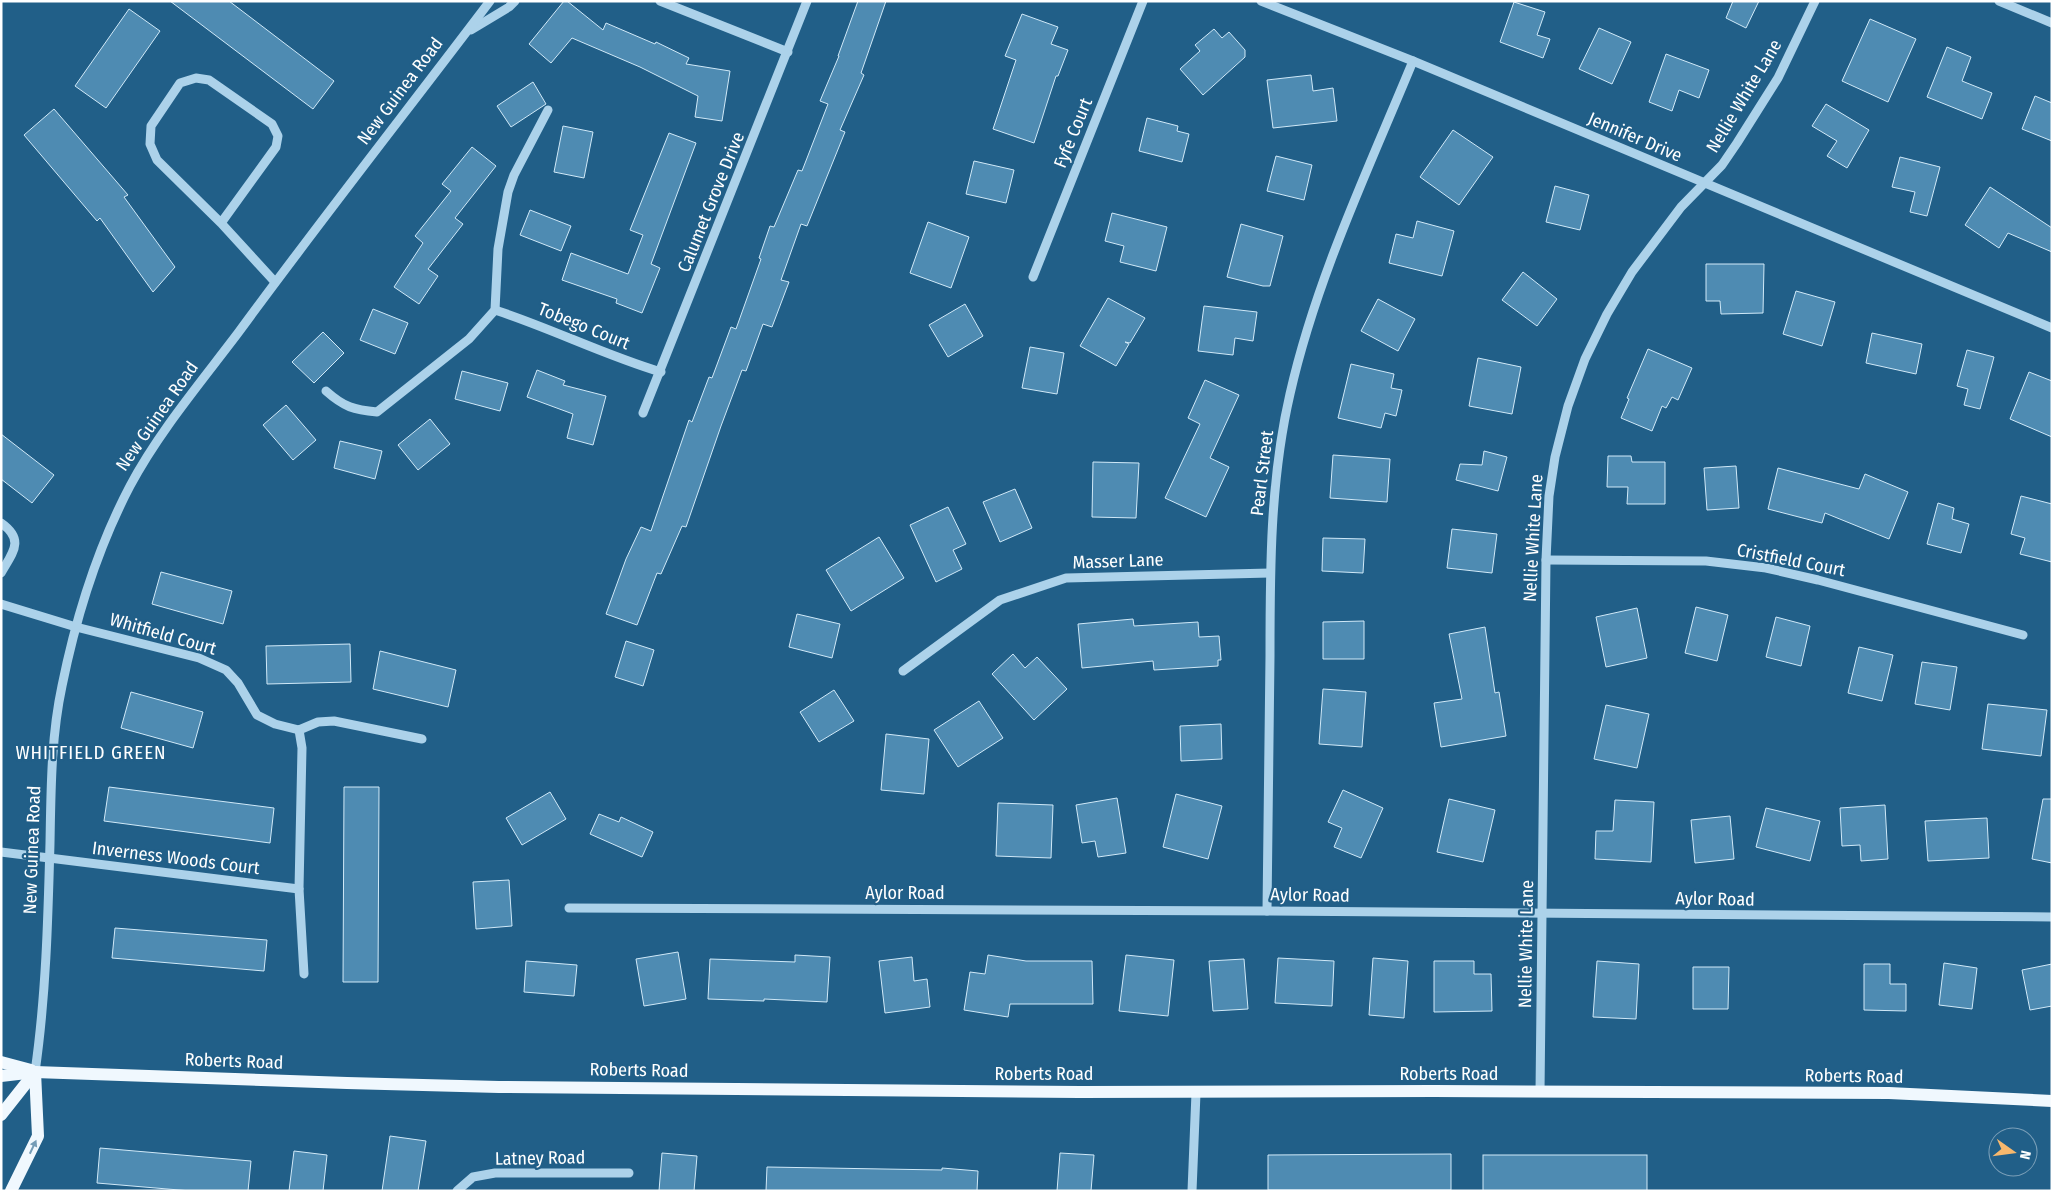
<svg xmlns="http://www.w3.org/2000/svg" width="2053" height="1192" font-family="'Fira Sans Condensed',sans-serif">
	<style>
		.building { fill: #4e8bb2; stroke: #d0e9f8 }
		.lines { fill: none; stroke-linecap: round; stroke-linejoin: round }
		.minor { stroke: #acd2ea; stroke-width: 9 }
		.major { stroke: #f0f8fe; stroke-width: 12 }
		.oneway { fill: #749cb7 }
		.labels { text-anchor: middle; stroke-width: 4.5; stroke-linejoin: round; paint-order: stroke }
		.street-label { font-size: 18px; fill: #fff; stroke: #215f88 }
		.neighbourhood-label { font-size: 19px; letter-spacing: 1px; fill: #fff; stroke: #215f88 }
	</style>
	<rect width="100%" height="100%" fill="#215f88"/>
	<g class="building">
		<path d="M170 1H229L334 81 313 109Z"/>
		<path d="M564 1H567L603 30 606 23 655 44 656 42 689 58 686 64 730 71 722 121 695 117 698 96 640 67 572 38 551 63 529 44Z"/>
		<path d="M858 1H886L861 73 864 75 840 130 845 132 807 226 801 224 781 280 789 282 772 327 763 324 746 371 742 370 721 426 686 527 682 526 661 574 657 573 637 625 606 614 626 559 641 527 651 531 689 420 692 422 709 377 712 378 731 327 736 329 761 259 759 258 770 226 774 227 798 170 802 171 828 104 820 101 839 56H838Z"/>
		<path d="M1733 1H1759L1746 28 1726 18Z"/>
		<path d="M1514 2 1545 12 1537 35 1550 39 1543 58 1500 42Z"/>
		<path d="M129 9 160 31 106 108 75 86Z"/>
		<path d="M1022 14 1058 27 1051 44 1068 50 1058 76H1056L1034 143 993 129 1016 60 1005 56Z"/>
		<path d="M1870 19 1916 39 1888 102 1842 81Z"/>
		<path d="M1599 28 1631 42 1612 84 1579 69Z"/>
		<path d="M1214 29 1222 38 1229 32 1245 50V57L1203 95 1180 69 1200 51 1195 45Z"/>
		<path d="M1947 47 1971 57 1962 81 1992 93 1982 119 1927 97Z"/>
		<path d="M1666 54 1709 70 1699 98 1679 90 1672 111 1649 102Z"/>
		<path d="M1311 75 1313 91 1333 88 1337 121 1273 128 1267 80Z"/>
		<path d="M533 82 546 104 511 127 497 106Z"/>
		<path d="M2035 96 2052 103V141L2022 129Z"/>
		<path d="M1826 104 1869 130 1847 168 1827 156 1837 141 1812 126Z"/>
		<path d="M54 109 128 195 124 197 175 267 153 292 100 218 97 221 24 135Z"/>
		<path d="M1147 118 1178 126 1177 131 1189 134 1182 162 1139 151Z"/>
		<path d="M563 126 593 132 584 178 554 172Z"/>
		<path d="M1453 130 1493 157 1459 205 1420 177Z"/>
		<path d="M669 133 696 143 651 264 660 268 642 313 616 303 617 299 562 280 571 253 628 274 643 235 630 230Z"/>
		<path d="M472 147 496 166 455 218 463 224 428 269 438 276 419 304 394 287 423 243 415 236 451 191 442 184Z"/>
		<path d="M1276 156 1312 165 1304 200 1267 191Z"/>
		<path d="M1900 157 1940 167 1927 216 1910 212 1915 192 1892 187Z"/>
		<path d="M974 161 1014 170 1006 203 966 194Z"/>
		<path d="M1555 186 1589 195 1580 230 1546 222Z"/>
		<path d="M1990 187 2052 228V252L2008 233 1999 248 1965 225Z"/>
		<path d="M530 210 571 226 561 251 520 235Z"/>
		<path d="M1112 213 1167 227 1156 271 1120 262 1124 246 1105 241Z"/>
		<path d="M1417 221 1454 231 1442 276 1389 263 1396 234 1413 238Z"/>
		<path d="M928 222 969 237 951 288 910 273Z"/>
		<path d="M1241 224 1283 236 1270 286H1263L1227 277Z"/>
		<path d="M1706 264H1764L1763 313 1721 314 1720 301H1706Z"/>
		<path d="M1523 272 1557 299 1537 326 1502 300Z"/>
		<path d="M1796 291 1835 302 1822 346 1783 334Z"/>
		<path d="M1108 298 1145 318 1130 343 1125 342 1129 344 1116 366 1080 346Z"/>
		<path d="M1378 299 1415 319 1398 351 1361 331Z"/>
		<path d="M965 304 983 336 948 357 929 325Z"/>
		<path d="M1204 306 1257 312 1253 341 1235 338 1233 355 1198 351Z"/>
		<path d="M373 309 408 323 395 354 360 340Z"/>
		<path d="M323 332 344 353 314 383 292 362Z"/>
		<path d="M1872 333 1922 344 1916 374 1866 363Z"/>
		<path d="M1030 347 1064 353 1057 394 1022 388Z"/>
		<path d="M1648 349 1692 368 1678 400 1672 397 1666 408 1662 406 1652 431 1621 418 1629 399 1627 398Z"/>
		<path d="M1967 350 1994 357 1980 409 1964 405 1968 389 1957 386Z"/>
		<path d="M1478 358 1521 367 1512 414 1469 406Z"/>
		<path d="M1351 364 1394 374 1391 388 1402 390 1396 416 1385 413 1381 428 1338 418Z"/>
		<path d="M537 370 565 381 563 385 606 396 593 445 567 438 573 414 527 397Z"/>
		<path d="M462 371 508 383 500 411 455 399Z"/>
		<path d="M2029 372 2052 381V437L2010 419Z"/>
		<path d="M1205 380 1239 395 1210 458 1229 467 1206 517 1165 498 1200 424 1188 418Z"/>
		<path d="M286 405 316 440 293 460 263 425Z"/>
		<path d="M430 419 450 444 418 470 398 445Z"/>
		<path d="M1 434 54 475 32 503 1 479Z"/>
		<path d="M340 441 382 451 375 479 334 468Z"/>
		<path d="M1484 451 1507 457 1498 491 1456 480 1460 464 1482 465Z"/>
		<path d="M1333 455 1390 459 1387 502 1330 498Z"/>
		<path d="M1608 456H1631L1632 462H1665V504H1627L1628 487H1607Z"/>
		<path d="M1093 462 1139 463 1136 518 1092 517Z"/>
		<path d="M1736 466 1739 508 1707 510 1704 468Z"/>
		<path d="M1778 468 1859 489 1865 474 1908 492 1889 539 1825 513 1822 523 1768 509Z"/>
		<path d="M1015 489 1032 528 1000 542 983 502Z"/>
		<path d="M2021 496 2052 504V562L2020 554 2025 538 2011 534Z"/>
		<path d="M1938 503 1954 508 1952 519 1969 524 1961 553 1927 544Z"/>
		<path d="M948 507 966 544 953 550 962 569 936 582 910 525Z"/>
		<path d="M1452 529 1497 534 1492 573 1447 568Z"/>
		<path d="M879 537 904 578 851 611 826 570Z"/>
		<path d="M1323 538 1365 539 1363 573 1322 571Z"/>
		<path d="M161 572 232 591 223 624 152 604Z"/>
		<path d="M1696 607 1728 615 1717 661 1685 653Z"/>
		<path d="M1637 608 1647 658 1606 667 1596 617Z"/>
		<path d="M797 614 840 624 832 658 789 647Z"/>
		<path d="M1776 617 1810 626 1801 666 1766 657Z"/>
		<path d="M1133 619 1134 626 1198 622 1199 637 1219 636 1221 660H1218V666L1154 670 1153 661 1082 668 1078 624Z"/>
		<path d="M1364 621V659H1323V622Z"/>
		<path d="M1485 627 1495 693 1499 692 1506 736 1441 747 1434 703 1462 699 1449 634Z"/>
		<path d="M626 641 654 650 643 686 615 677Z"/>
		<path d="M350 644 351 682 267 684 266 646Z"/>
		<path d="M1859 647 1893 655 1882 701 1848 693Z"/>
		<path d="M380 651 456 670 448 707 373 689Z"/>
		<path d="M1013 654 1025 668 1037 657 1067 689 1034 720 992 674Z"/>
		<path d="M1922 662 1957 667 1950 710 1915 704Z"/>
		<path d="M1323 689 1366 692 1362 747 1319 744Z"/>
		<path d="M834 690 854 721 819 742 800 712Z"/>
		<path d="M131 692 203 712 193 748 121 728Z"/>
		<path d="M979 701 1003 738 958 767 934 730Z"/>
		<path d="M1988 704 2047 710 2041 756 1982 749Z"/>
		<path d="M1606 705 1649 714 1637 768 1594 759Z"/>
		<path d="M1221 724 1222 759 1181 761 1180 726Z"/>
		<path d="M886 734 929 739 924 794 881 790Z"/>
		<path d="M109 787 274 808 270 843 104 821Z"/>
		<path d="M344 787H379L378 982H343Z"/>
		<path d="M1343 790 1383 808 1361 858 1334 847 1342 828 1328 822Z"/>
		<path d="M550 792 566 819 522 845 506 818Z"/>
		<path d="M1176 794 1222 806 1208 859 1163 847Z"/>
		<path d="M1117 798 1126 853 1098 857 1095 841 1082 843 1076 805Z"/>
		<path d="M1449 799 1495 810 1483 862 1437 852Z"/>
		<path d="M2043 799H2052V863L2032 859Z"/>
		<path d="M1615 800 1654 802 1651 862 1595 859 1596 831H1613Z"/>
		<path d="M998 803 1053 805 1051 858 996 856Z"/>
		<path d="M1885 805 1888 859 1861 861 1860 845 1842 846 1840 808Z"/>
		<path d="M1766 808 1820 821 1810 861 1756 847Z"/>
		<path d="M599 814 619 822 621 817 653 832 642 857 590 834Z"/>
		<path d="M1730 816 1734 859 1695 863 1691 820Z"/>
		<path d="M1987 818 1989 858 1928 861 1925 821Z"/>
		<path d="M509 880 512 926 476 929 473 882Z"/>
		<path d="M115 928 267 940 264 971 112 958Z"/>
		<path d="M678 952 686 999 644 1006 636 959Z"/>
		<path d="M795 955 830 957 827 1002 764 999V1001L708 999 710 959 795 962Z"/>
		<path d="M988 955 1026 961H1092L1093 1004H1010L1008 1017 964 1010 970 972 985 974Z"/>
		<path d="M1126 955 1174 960 1168 1016 1119 1011Z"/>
		<path d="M912 957 914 981 927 979 930 1007 885 1013 879 961Z"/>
		<path d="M1278 958 1334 961 1332 1006 1275 1003Z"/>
		<path d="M1373 958 1408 961 1404 1018 1369 1015Z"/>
		<path d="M1244 959 1248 1009 1213 1011 1209 961Z"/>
		<path d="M526 961 577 965 574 996 524 992Z"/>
		<path d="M1434 961H1474V974H1491L1492 1011 1434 1012Z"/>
		<path d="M1597 961 1639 964 1636 1019 1593 1017Z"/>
		<path d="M1944 963 1977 968 1972 1009 1939 1005Z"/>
		<path d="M1864 964H1890V984H1906V1011L1864 1010Z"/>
		<path d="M2052 964V1006L2030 1010 2022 970Z"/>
		<path d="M1693 967H1729L1728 1009H1693Z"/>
		<path d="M390 1136 426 1141 418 1191H382Z"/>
		<path d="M100 1148 251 1161 248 1191H191L97 1183Z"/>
		<path d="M294 1151 327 1155 323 1191H289Z"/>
		<path d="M662 1153 697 1156 694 1191H659Z"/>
		<path d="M1060 1153 1094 1155 1091 1191H1057Z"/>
		<path d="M1451 1154V1190H1268V1155Z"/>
		<rect x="1483" y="1155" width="164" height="36"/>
		<path d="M767 1167 942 1170V1168L978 1171 977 1191H766Z"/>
	</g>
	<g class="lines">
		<g class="minor">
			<path d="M660 1 788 52"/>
			<path d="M1261 1 1413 61 2052 328"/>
			<path d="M1999 1 2052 23"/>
			<path d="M471 30 509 7 515 1"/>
			<path d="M221 223 276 147 278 136 272 124 209 80 196 78 180 83 151 126 150 144 157 160 221 223 275 282"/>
			<path d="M1033 277 1143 1"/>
			<path d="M495 310C551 328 604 355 661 372"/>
			<path d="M326 391C344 407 354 410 377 412L469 339 495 310 498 249 508 192 514 175 548 110"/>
			<path d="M643 413 807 1"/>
			<path d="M1 523C25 540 13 552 1 573"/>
			<path d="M1546 560 1706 561 1766 568 1818 580 2023 635"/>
			<path d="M1 604 76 627 199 658 226 670 238 683 257 715 275 724 299 730 318 722 334 721 422 739"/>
			<path d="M903 671 1000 600 1066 578 1270 573"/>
			<path d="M299 730 302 748 299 889 304 974"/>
			<path d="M1 852 299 889"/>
			<path d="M569 908 1267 911 2052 917"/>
			<path d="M1267 911C1268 826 1269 741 1270 656 1270 569 1270 480 1290 394 1316 279 1368 170 1413 61"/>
			<path d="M35 1072C46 996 48 919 50 843 51 790 51 737 62 686 76 617 97 549 130 486 158 433 201 382 238 333 320 221 406 112 490 1"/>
			<path d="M1540 1092 1546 560 1549 496 1555 457 1568 406 1585 359 1607 314 1632 272 1681 207 1722 165 1737 143 1778 78 1815 1"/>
			<path d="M457 1191 473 1177 495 1173H629"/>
			<path d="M1192 1191 1196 1093"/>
		</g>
		<g class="major">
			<path d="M1 1062 31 1070"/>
			<path d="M1 1076 35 1072 347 1083 499 1087 1080 1092 1434 1091 1889 1093 2052 1101"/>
			<path d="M1 1115 35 1072"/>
			<path d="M11 1191 38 1136 35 1072"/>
		</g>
	</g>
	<defs><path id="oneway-solid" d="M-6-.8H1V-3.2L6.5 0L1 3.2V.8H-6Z" transform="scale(1.25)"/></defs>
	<use class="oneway" href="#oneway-solid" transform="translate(33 1147) rotate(-65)"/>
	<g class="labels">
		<g class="street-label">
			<text transform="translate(400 91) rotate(-53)" y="6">New Guinea Road</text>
			<text transform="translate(1744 96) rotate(-59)" y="6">Nellie White Lane</text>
			<text transform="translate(1073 133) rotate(-68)" y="6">Fyfe Court</text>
			<text transform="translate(1635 137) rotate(23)" y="6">Jennifer Drive</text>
			<text transform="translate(711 202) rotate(-68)" y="6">Calumet Grove Drive</text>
			<text transform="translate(584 326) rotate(22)" y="6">Tobego Court</text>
			<text transform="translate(157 416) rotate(-55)" y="6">New Guinea Road</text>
			<text transform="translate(1262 473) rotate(-83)" y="6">Pearl Street</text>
			<text transform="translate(1533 538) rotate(-87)" y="6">Nellie White Lane</text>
			<text transform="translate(1791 560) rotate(11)" y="6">Cristfield Court</text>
			<text transform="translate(1118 561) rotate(-2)" y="6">Masser Lane</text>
			<text transform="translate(163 634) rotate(16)" y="6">Whitfield Court</text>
			<text transform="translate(32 850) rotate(-88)" y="6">New Guinea Road</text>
			<text transform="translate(176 858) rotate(7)" y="6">Inverness Woods Court</text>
			<text x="905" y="899">Aylor Road</text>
			<text transform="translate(1310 895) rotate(1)" y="6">Aylor Road</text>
			<text transform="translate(1715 899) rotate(1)" y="6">Aylor Road</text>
			<text transform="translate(1526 944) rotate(-89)" y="6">Nellie White Lane</text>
			<text transform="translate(234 1061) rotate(2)" y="6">Roberts Road</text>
			<text transform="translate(639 1070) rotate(1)" y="6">Roberts Road</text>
			<text x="1044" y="1080">Roberts Road</text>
			<text x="1449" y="1080">Roberts Road</text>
			<text transform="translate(1854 1076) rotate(1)" y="6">Roberts Road</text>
			<text transform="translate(540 1158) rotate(-1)" y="6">Latney Road</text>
		</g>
		<g class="neighbourhood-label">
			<text x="91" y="759">WHITFIELD GREEN</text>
		</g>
	</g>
	<rect width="2053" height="1192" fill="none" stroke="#ffffff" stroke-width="5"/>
	<g transform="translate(2013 1152) rotate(104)"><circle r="24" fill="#215f88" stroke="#7a9fb8"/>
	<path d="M0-4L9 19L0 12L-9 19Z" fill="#f7b86d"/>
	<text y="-8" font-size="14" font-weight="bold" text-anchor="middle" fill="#ffffff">N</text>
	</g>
</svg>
